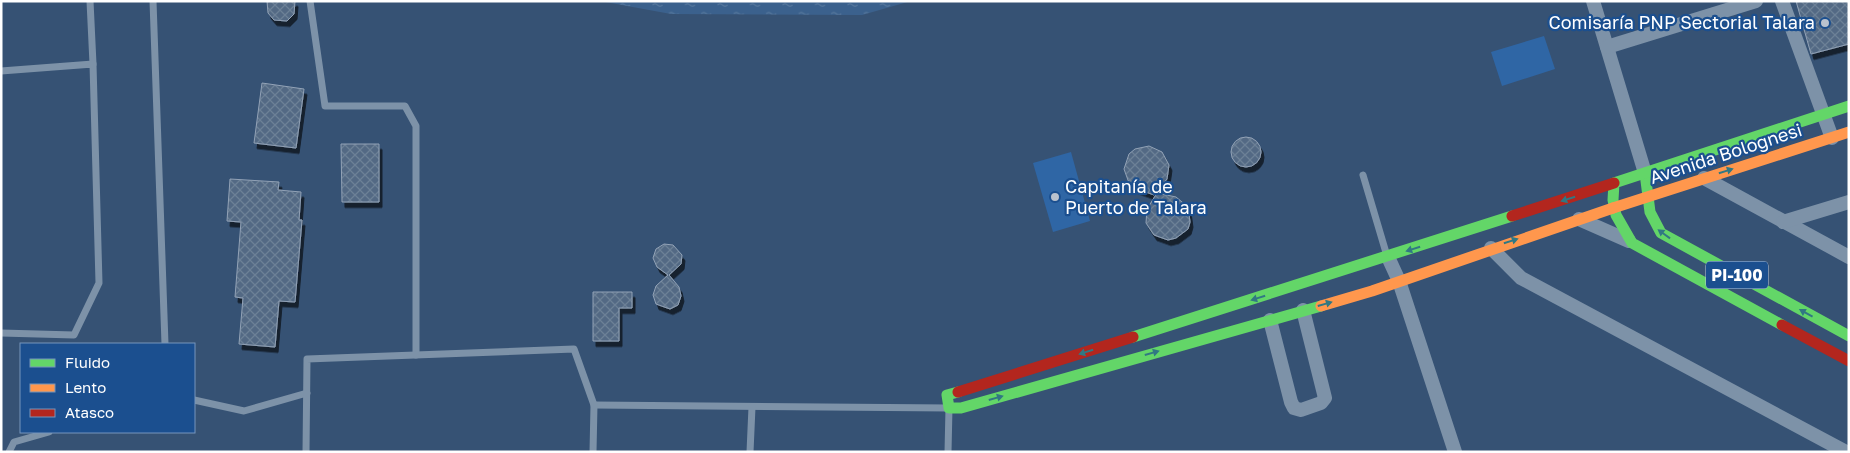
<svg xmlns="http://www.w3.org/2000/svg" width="1850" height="453" font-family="'Golos Text',sans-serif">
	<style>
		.green { fill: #2f66a5 }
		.water { fill: url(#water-ripples) }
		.building { fill: url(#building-cross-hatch); stroke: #92a2b6; filter: url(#shadow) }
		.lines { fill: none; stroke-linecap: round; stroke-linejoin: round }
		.lane { stroke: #7d92a8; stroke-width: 7 }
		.street { stroke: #7d92a8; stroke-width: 14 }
		.fast { stroke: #63d668; stroke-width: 11 }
		.slow { stroke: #ff974d; stroke-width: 11 }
		.jam { stroke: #b3261e; stroke-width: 11 }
		.oneway { fill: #317883 }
		.poi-dot { fill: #b9c2ce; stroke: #1b4f8f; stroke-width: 2 }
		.labels { text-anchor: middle; stroke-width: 4.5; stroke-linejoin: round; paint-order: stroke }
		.shield { fill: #1b4f8f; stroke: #bbcadd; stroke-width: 1 }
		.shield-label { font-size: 16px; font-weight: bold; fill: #fff }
		.poi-label { font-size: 18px; fill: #fff; stroke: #1b4f8f; text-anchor: end }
		.street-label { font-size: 18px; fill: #fff; stroke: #1b4f8f }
	</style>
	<defs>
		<pattern id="water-ripples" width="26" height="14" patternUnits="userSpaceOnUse" patternTransform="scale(1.25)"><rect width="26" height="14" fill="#3b618d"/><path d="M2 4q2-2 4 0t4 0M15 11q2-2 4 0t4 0" fill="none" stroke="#58799e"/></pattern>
		<pattern id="building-cross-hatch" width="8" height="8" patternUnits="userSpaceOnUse" patternTransform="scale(1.25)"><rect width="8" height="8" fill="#526984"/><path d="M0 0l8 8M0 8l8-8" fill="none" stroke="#6c8096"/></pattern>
		<filter id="shadow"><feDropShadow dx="3" dy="5.5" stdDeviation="0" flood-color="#0009"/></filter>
	</defs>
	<rect width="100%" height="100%" fill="#365274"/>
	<g class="green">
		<path d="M1544 36 1555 69 1502 86 1491 52Z"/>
		<path d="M1071 152 1090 221 1053 232 1033 163Z"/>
	</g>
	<path class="water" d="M600 1H911L862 15 671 14Z"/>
	<g class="building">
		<path d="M267 1H295L294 14 287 21 274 20 268 13Z"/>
		<path d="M1796 1H1849V44L1811 54Z"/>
		<path d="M262 83 304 89 296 148 254 143Z"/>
		<circle cx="1246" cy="152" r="15"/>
		<path d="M341 144H379V202H342Z"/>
		<path d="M1149 146 1162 152 1169 165 1167 179 1154 195 1135 188 1129 183 1124 169 1129 154 1135 149Z"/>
		<path d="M230 179 279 182 278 190 301 192 299 220H302L295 302 279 301 275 347 239 344 243 298 235 297 241 222 227 221Z"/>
		<path d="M1157 193 1176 197 1188 207 1190 222 1188 229 1176 238 1168 240 1154 235 1146 223 1147 209Z"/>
		<path d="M664 244 673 245 682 255 681 264 669 275 679 287 681 296 678 305 670 309 656 304 653 295 656 286 668 275 657 267 653 258 656 249Z"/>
		<path d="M593 292H632V308H619V341H593Z"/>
	</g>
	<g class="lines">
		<g class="lane">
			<path d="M90 1 93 64"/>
			<path d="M153 1 165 344"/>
			<path d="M310 1 325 106H405L416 126V355"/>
			<path d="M1 71 93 64 99 283 74 335 1 333"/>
			<path d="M1363 175 1387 256"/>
			<path d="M194 400 244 411 307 393"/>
			<path d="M594 405 949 408 948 452"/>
			<path d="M9 452 14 442 49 432"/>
			<path d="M306 452 307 359 574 349 594 405 593 452"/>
			<path d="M750 452 752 407"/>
		</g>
		<g class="street">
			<path d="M1593 1 1645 173"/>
			<path d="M1782 1 1832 138"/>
			<path d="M1607 47 1756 1"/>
			<path d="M1704 178 1849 257"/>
			<path d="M1579 219 1629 241"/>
			<path d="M1783 222 1849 202"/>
			<path d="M1491 248 1521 278 1846 452"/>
			<path d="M1388 257 1399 281 1455 452"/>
			<path d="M1270 320 1291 402 1294 408 1301 410 1321 403 1325 398 1303 310"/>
		</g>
		<g class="fast">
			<path d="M1645 173 1650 212 1661 233 1849 336"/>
			<path d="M1782 325 1632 243 1616 215 1613 200 1614 183 1849 106"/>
			<path d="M1133 337 1512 216"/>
			<path d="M958 392 947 395 949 408H961L1321 306"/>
		</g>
		<g class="slow">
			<path d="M1613 208 1849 132"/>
			<path d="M1321 306 1372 291 1613 208"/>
		</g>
		<g class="jam">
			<path d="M1512 216 1614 183"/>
			<path d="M1782 325 1849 361"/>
			<path d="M958 392 1133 337"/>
		</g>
	</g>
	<defs><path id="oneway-solid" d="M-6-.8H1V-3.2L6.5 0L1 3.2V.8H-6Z" transform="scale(1.25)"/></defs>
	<g class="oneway">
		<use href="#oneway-solid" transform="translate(1726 171) rotate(-17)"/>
		<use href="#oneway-solid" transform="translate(1568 199) rotate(162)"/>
		<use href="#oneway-solid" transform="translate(1664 234) rotate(-144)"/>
		<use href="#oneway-solid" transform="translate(1511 241) rotate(-18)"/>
		<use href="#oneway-solid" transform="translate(1413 249) rotate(162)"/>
		<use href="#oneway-solid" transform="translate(1258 298) rotate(163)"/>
		<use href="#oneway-solid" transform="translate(1325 304) rotate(-16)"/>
		<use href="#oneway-solid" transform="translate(1806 313) rotate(-151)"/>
		<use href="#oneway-solid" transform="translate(1086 352) rotate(163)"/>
		<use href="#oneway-solid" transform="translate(1152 353) rotate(-16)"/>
		<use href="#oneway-solid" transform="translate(996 398) rotate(-16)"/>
	</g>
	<g class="poi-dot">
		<circle cx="1825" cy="23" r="5"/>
		<circle cx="1055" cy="197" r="5"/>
	</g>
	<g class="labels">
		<rect class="shield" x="1706" y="261.5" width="62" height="27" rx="4"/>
		<g class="shield-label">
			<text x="1737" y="281">PI-100</text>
		</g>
		<g class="poi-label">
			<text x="1815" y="29">Comisaría PNP Sectorial Talara</text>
			<text x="1065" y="193" text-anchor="start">Capitanía de<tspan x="1065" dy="21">Puerto de Talara</tspan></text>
		</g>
		<g class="street-label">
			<text transform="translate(1726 154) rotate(-18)" y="6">Avenida Bolognesi</text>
		</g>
	</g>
	<rect width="1850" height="453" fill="none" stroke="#ffffff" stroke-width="5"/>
	<rect x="20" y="343" width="175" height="90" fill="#1b4f8f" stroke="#7695bc"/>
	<rect x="30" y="359" width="25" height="8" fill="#63d668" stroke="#7695bc"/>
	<text x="65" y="368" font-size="15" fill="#ffffff">Fluido</text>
	<rect x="30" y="384" width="25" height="8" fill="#ff974d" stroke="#7695bc"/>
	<text x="65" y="393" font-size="15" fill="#ffffff">Lento</text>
	<rect x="30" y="409" width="25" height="8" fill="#b3261e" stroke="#7695bc"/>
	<text x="65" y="418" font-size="15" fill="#ffffff">Atasco</text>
</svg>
